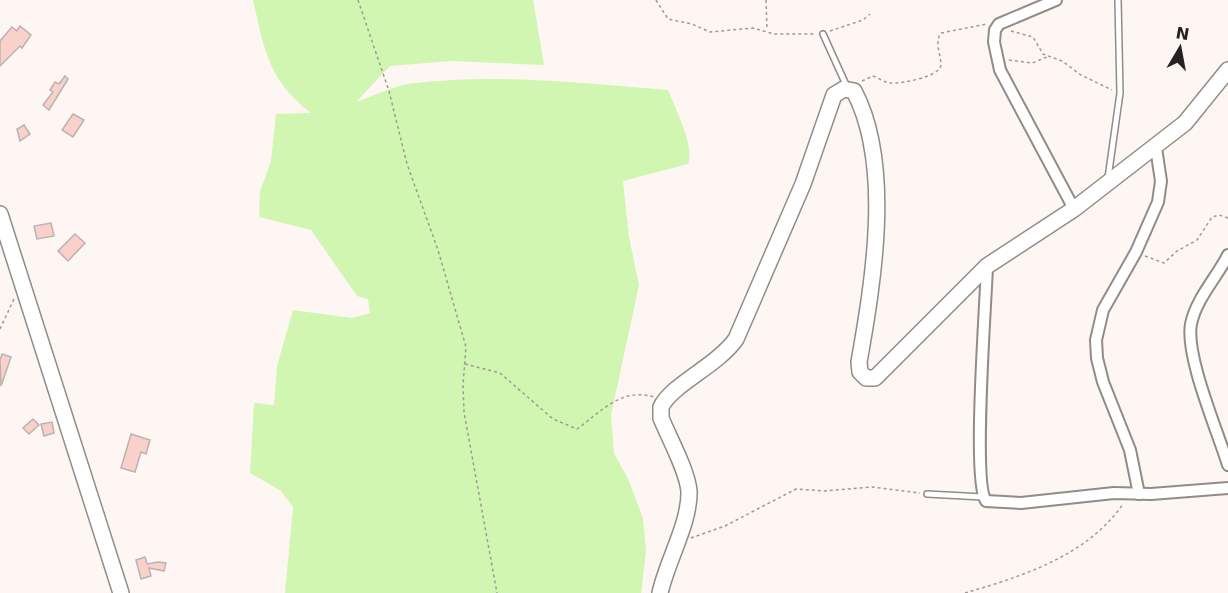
<svg xmlns="http://www.w3.org/2000/svg" width="1228" height="593" font-family="'DejaVu Sans',sans-serif">
	<style>
		.green { fill: #d1f6b1 }
		.building { fill: #f9d0ca; stroke: #bab3b2; stroke-width: 1.5 }
		.lines { fill: none; stroke-linecap: round; stroke-linejoin: round }
		.service-casing { stroke: #928c89; stroke-width: 8 }
		.minor-casing { stroke: #928c89; stroke-width: 14 }
		.secondary-casing { stroke: #928c89; stroke-width: 18 }
		.path { stroke: #9e9997; stroke-width: 1.5; stroke-dasharray: 3 3; stroke-linecap: butt }
		.service { stroke: #fff; stroke-width: 5 }
		.minor { stroke: #fff; stroke-width: 10 }
		.secondary { stroke: #fff; stroke-width: 15 }
	</style>
	<rect width="100%" height="100%" fill="#fdf6f3"/>
	<path class="green" d="M253 0H533L544 65 451 61 390 66 356 102C372 97 391 87 407 84 493 73 583 83 668 90 675 108 695 146 688 164L623 181 629 237 639 285 611 415 614 453 629 481 643 518 646 551 641 593H285L293 507 281 491 250 473 254 403 274 405 277 366 293 310 352 318 370 313 368 299 357 296 311 230 259 217 260 192 271 161 276 114 311 113C268 80 265 51 253 0Z"/>
	<g class="building">
		<path d="M20 26 31 35 22 48 20 46 0 66V41L12 27 17 31Z"/>
		<path d="M65 76 68 79 49 110 43 105 53 92 50 90 55 82 59 84Z"/>
		<path d="M73 114 84 120 73 137 62 130Z"/>
		<path d="M24 125 30 134 20 141 17 129Z"/>
		<path d="M51 223 54 236 37 239 34 226Z"/>
		<path d="M75 234 85 243 68 261 58 251Z"/>
		<path d="M2 354 11 357 1 386 0 360Z"/>
		<path d="M33 419 39 425 29 434 23 428Z"/>
		<path d="M52 422 54 433 44 436 41 424Z"/>
		<path d="M131 434 150 440 146 454 141 452 135 472 121 468Z"/>
		<path d="M145 557 147 564 158 562 166 563 164 571 149 568 151 576 141 579 136 560Z"/>
	</g>
	<g class="lines">
		<defs>
			<g id="service">
				<path d="M823 34 847 87"/>
				<path d="M1108 178 1120 93 1118 0"/>
				<path d="M927 494 983 497"/>
			</g>
			<g id="minor">
				<path d="M1056 0 999 24 995 30 994 42 1000 70 1074 209"/>
				<path d="M1228 255C1217 277 1196 299 1191 324 1185 356 1218 432 1228 465"/>
				<path d="M987 266C986 301 972 483 986 501L1021 503 1114 493 1151 494 1228 488"/>
				<path d="M1139 494 1130 450 1103 382 1097 358 1096 340 1103 310 1136 252 1158 202 1161 181 1156 148"/>
			</g>
			<g id="secondary">
				<path d="M0 214 121 593"/>
				<path d="M660 593C667 561 690 523 689 491 687 470 669 438 661 418V407C671 385 717 366 736 339L803 184 834 95 844 89 854 91C893 165 873 283 859 362L860 372 866 378H875L987 266 1074 209 1185 123 1228 70"/>
			</g>
		</defs>
		<use href="#service" class="service-casing"/>
		<use href="#minor" class="minor-casing"/>
		<use href="#secondary" class="secondary-casing"/>
		<g class="path">
			<path d="M358 0 389 91 407 164 438 250 466 347 463 385 464 412 497 593"/>
			<path d="M656 0 668 19 692 24 710 32 753 28 774 34H814"/>
			<path d="M766 0 767 29"/>
			<path d="M830 31 863 20 870 14"/>
			<path d="M1011 31 1033 37 1043 54 1062 61 1081 75 1112 90"/>
			<path d="M1009 60 1032 63 1047 57"/>
			<path d="M862 81 873 76C879 78 885 83 891 83 900 84 940 77 941 65 941 54 934 43 941 33L987 24"/>
			<path d="M1145 256 1164 263 1177 251 1197 240 1212 217 1219 215 1228 218"/>
			<path d="M0 329 14 299"/>
			<path d="M465 364 500 373 553 419 577 429C601 412 621 387 654 397"/>
			<path d="M691 538 725 526 796 489 825 491 872 487 920 493"/>
			<path d="M965 593C1023 576 1087 556 1123 504"/>
		</g>
		<use href="#service" class="service"/>
		<use href="#minor" class="minor"/>
		<use href="#secondary" class="secondary"/>
	</g>
	<g transform="translate(1180 48) rotate(10)" stroke="#fdf6f3" stroke-width="4.5" paint-order="stroke">
	<path d="M0-4.5L10 22L0 15L-10 22Z" fill="#252322"/>
	<text y="-9" font-size="16" font-weight="bold" text-anchor="middle" fill="#252322">N</text>
	</g>
</svg>
